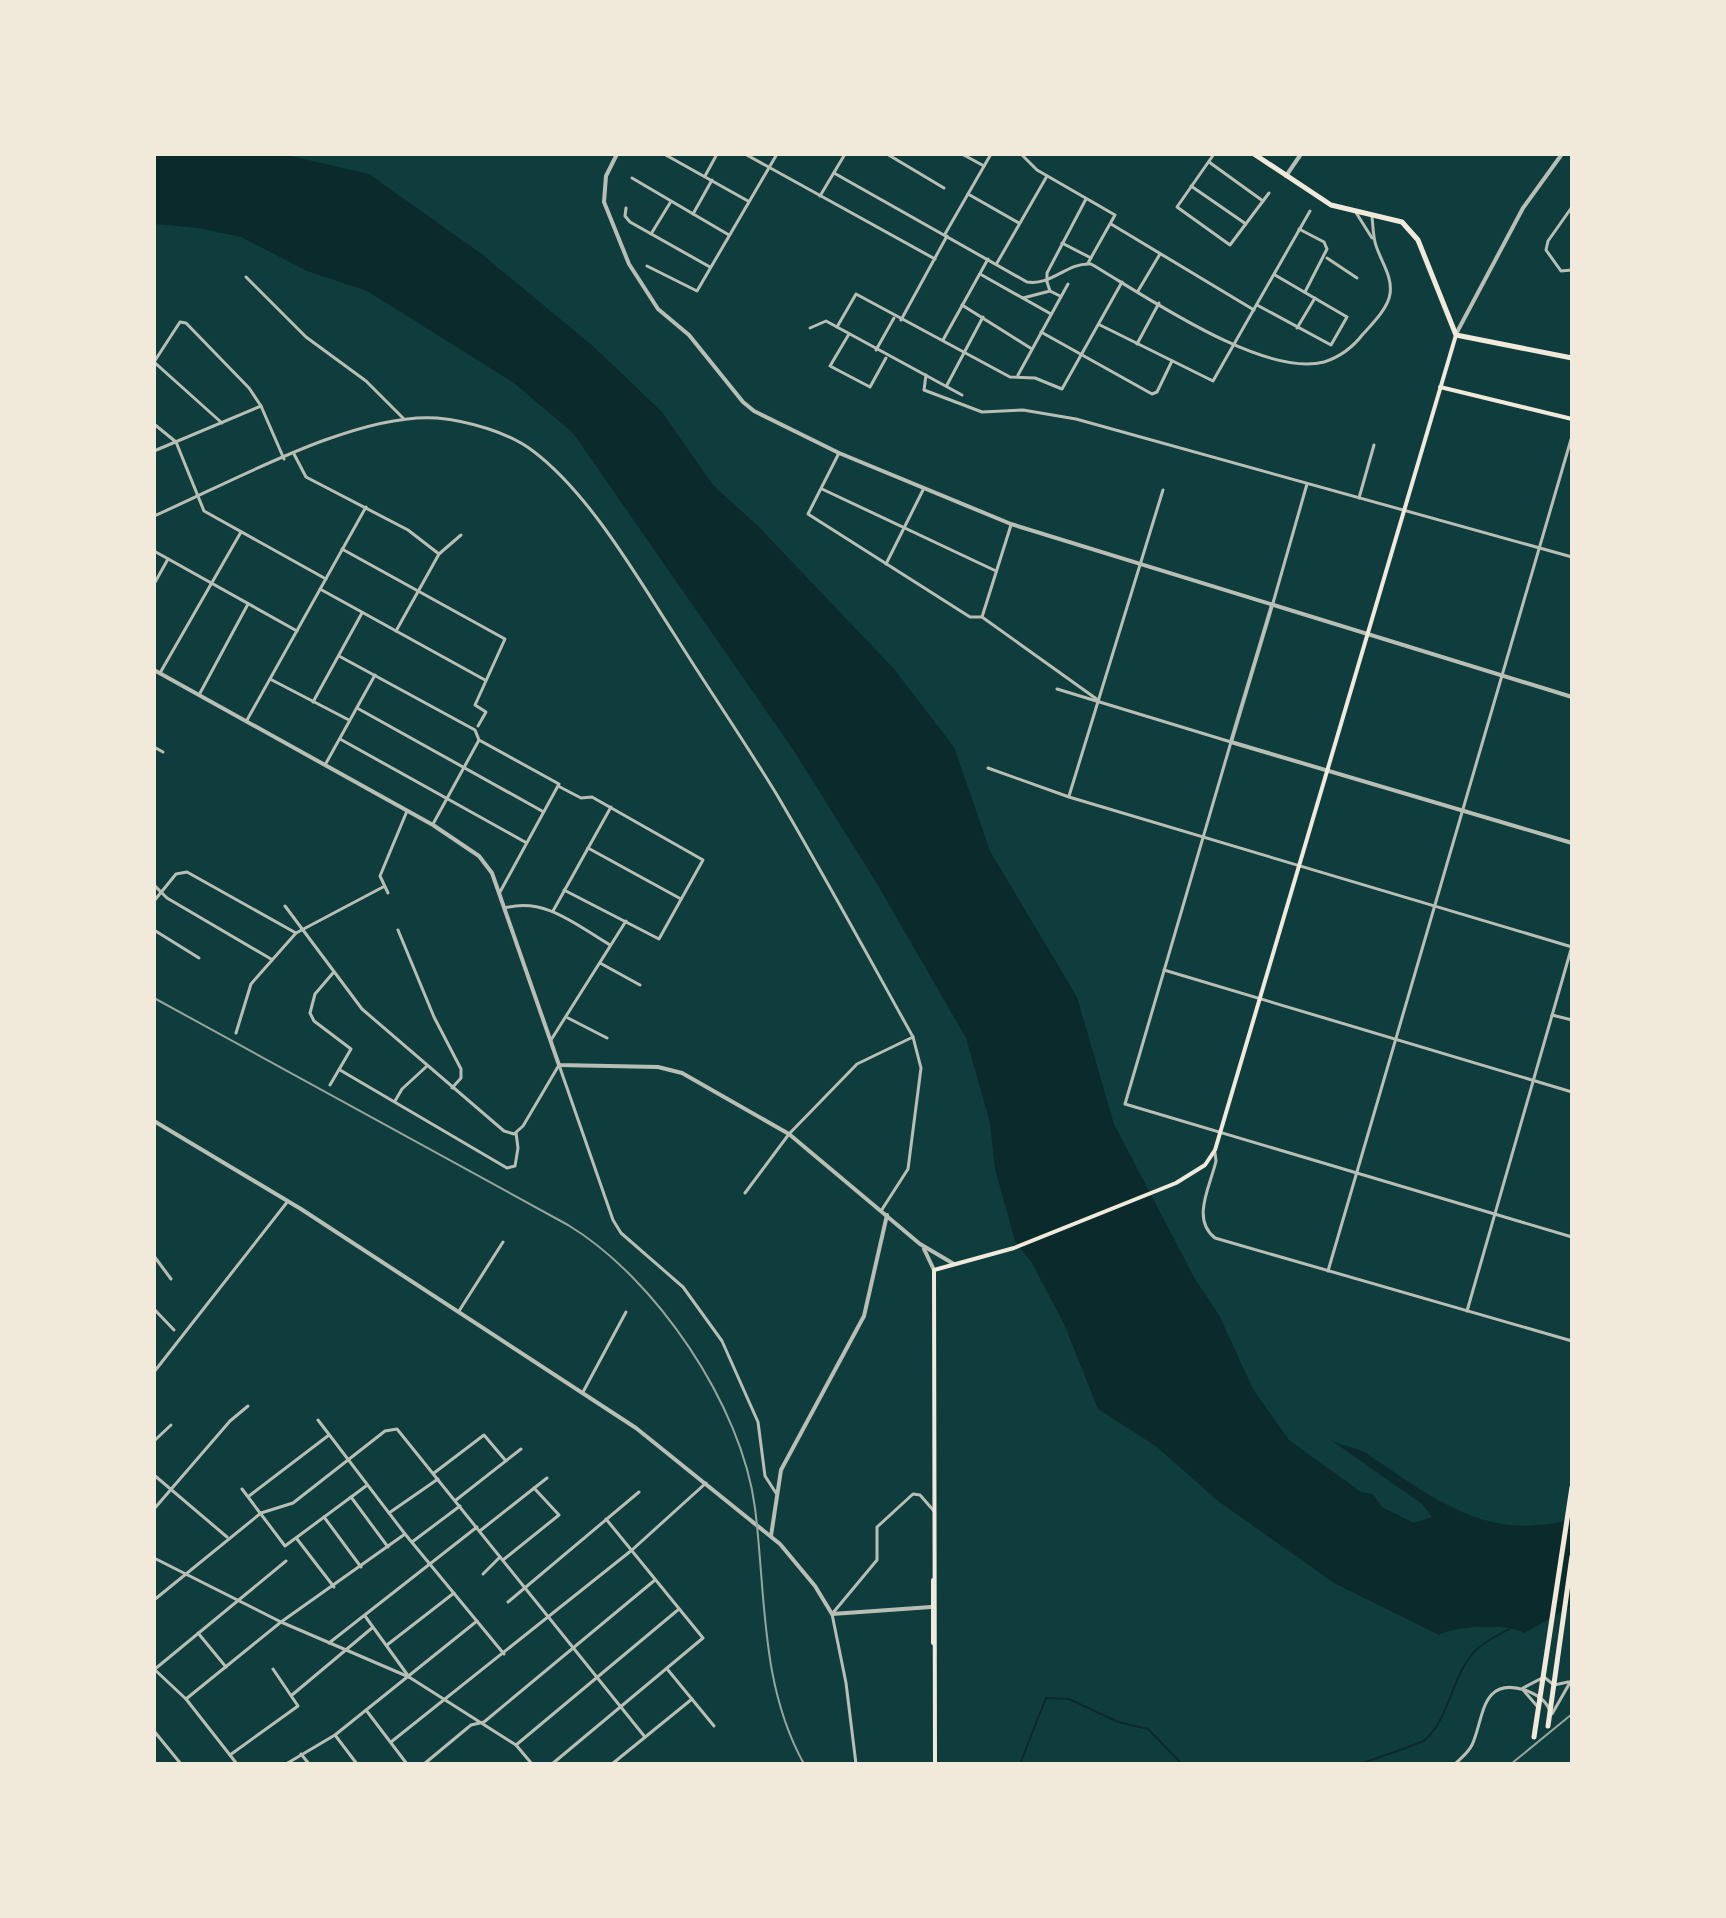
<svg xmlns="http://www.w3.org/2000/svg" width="1726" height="1918" font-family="'Fira Sans',sans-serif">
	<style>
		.water { fill: #0a2a2b }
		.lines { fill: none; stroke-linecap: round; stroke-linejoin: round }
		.stream { stroke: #0a2a2b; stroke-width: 2 }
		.minor { stroke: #b8beb3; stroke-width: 3 }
		.tertiary { stroke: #b8beb3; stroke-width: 4 }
		.secondary { stroke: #f1e9da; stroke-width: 4 }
		.primary { stroke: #f1e9da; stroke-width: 5 }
		.rail { stroke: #97a49c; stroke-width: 2 }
	</style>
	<rect width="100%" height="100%" fill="#0f3d3e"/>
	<path class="water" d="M154 154H282L369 174 483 255 594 347 662 412 713 485 759 527 894 669 954 747 990 851 1077 997 1114 1124 1195 1279 1219 1315 1253 1389 1289 1440 1361 1492 1373 1494 1382 1507 1414 1523 1432 1517 1422 1504 1331 1440C1342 1446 1356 1447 1366 1453 1417 1487 1472 1532 1537 1525 1551 1524 1561 1524 1572 1516V1606L1524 1633C1509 1623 1454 1626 1439 1635L1334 1583 1218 1501 1157 1447 1098 1409 1064 1324 1032 1263 1015 1241 995 1169 990 1123 966 1038 876 882 794 751 573 433 514 383 367 291 307 271 241 237 198 228 154 224Z"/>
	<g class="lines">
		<g class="stream">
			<path d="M1020 1764 1046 1698 1069 1699 1118 1722 1148 1729 1182 1764"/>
			<path d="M1206 1764H1213"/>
			<path d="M1361 1764C1370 1760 1422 1743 1425 1740 1449 1718 1451 1681 1470 1657 1480 1643 1497 1636 1511 1628"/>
		</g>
		<g class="minor">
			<path d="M664 154 748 201"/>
			<path d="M745 154 935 259"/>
			<path d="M887 154 944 188"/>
			<path d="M962 154 984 166"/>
			<path d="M1021 154 1037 170 1115 215 1088 263"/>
			<path d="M1214 154 1177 207 1230 245 1269 193"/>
			<path d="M1209 162 1263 201"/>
			<path d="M834 173 1027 282C1052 286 1067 262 1091 264 1144 295 1263 378 1324 362 1340 357 1353 347 1363 334 1373 323 1388 308 1390 294 1393 275 1379 259 1375 242 1373 234 1373 225 1372 217"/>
			<path d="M705 176 717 154"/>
			<path d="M632 178 729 235"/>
			<path d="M1191 186 1246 224"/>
			<path d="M968 194 1019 223"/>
			<path d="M820 196 845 154"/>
			<path d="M1572 207 1548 241 1546 250 1561 271 1572 270"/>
			<path d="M626 208 625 216 630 222 710 267"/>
			<path d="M1355 211 1372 238"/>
			<path d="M693 214 712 180"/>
			<path d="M1111 224 1254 310"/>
			<path d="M1299 229 1324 242 1327 249 1305 292"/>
			<path d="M651 234 670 203"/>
			<path d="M945 234 991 154"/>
			<path d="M1062 243 1091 258"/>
			<path d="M1327 258 1357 278"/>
			<path d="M997 263 1047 176"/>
			<path d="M647 266 697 291 777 154"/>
			<path d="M980 274 1051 314"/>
			<path d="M246 277 306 337 366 381 404 419"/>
			<path d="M1047 281V273L1086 199"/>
			<path d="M1047 282 1050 291 1060 296"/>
			<path d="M1138 291 1160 254"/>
			<path d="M1023 298 1050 291"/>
			<path d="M962 305 1032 349"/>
			<path d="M1257 305 1331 345 1347 317 1275 275"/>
			<path d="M901 320 947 236"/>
			<path d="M1100 325 1213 381 1310 211"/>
			<path d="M837 327 856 294 1010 377 1035 378 1062 389 1122 282"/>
			<path d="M810 328 826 321 962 395"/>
			<path d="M1297 328 1315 298"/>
			<path d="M1041 332 1152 394 1157 392 1172 361"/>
			<path d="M849 334 830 366 870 387 886 358"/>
			<path d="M943 340 988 259"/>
			<path d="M1137 344 1159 303"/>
			<path d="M876 350 894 318"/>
			<path d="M926 375 924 390 982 412 1023 410 1076 419 1572 557"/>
			<path d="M1018 375 1068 284"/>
			<path d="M947 385 983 317"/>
			<path d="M222 423 154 362 180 322 186 323 249 388 261 406 284 459"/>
			<path d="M154 424 176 442 204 511 326 579"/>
			<path d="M154 451 261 406"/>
			<path d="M839 453 808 514 970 617H982L1098 700"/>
			<path d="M294 454 306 477 408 530 439 554"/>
			<path d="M822 489 996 571"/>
			<path d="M1359 498 1374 445"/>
			<path d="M154 516C230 483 355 412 437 418 468 421 508 432 533 451 590 494 637 577 676 637 709 690 745 742 777 795 824 875 868 956 913 1037L921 1068 908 1169 881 1211"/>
			<path d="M342 549 505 639 475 705 486 712 478 726"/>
			<path d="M154 551 297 631"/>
			<path d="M886 564 923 490"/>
			<path d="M154 584 168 559"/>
			<path d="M320 589 485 680"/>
			<path d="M1273 603 1307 484"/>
			<path d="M982 617 1011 525"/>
			<path d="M396 631 439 554 461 535"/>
			<path d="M339 656 475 730 479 740 559 784 500 892"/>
			<path d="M160 673 241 532"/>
			<path d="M270 679 349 720"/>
			<path d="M1057 689 1231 742 1125 1104 1572 1237"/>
			<path d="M199 695 248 604"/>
			<path d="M313 702 362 613"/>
			<path d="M357 708 542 811"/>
			<path d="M247 720 366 507"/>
			<path d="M340 739 525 842"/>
			<path d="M154 747 163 752"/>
			<path d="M325 765 375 675"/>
			<path d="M988 768 1069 797 1572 947"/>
			<path d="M558 786 581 798 592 797 703 860 659 939 564 890"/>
			<path d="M1069 796 1163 490"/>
			<path d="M433 824 479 740"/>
			<path d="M588 848 681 899"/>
			<path d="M154 885 167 898 271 959"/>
			<path d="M388 893 380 876 407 811"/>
			<path d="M154 901 176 874 187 872 296 933"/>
			<path d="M285 906 362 1009 504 1131 514 1134 523 1126 559 1065"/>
			<path d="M505 908C545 897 576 925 610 945"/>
			<path d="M553 911 611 807"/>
			<path d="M154 930 199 958"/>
			<path d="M398 930 434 1017 461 1069V1078L452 1088"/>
			<path d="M600 963 640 985"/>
			<path d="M1164 970 1572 1092"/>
			<path d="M1552 1015 1572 1020"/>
			<path d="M568 1018 607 1038"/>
			<path d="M236 1033 251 984 296 933 383 887"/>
			<path d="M551 1040 626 921"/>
			<path d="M559 1065 613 1220 621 1233 683 1287 722 1341 758 1422 765 1476 776 1493"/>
			<path d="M340 1070 507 1168 515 1166 518 1148 516 1133"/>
			<path d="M330 1085 351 1049 314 1021 310 1013 315 994 333 973"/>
			<path d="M395 1101 402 1089 427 1066"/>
			<path d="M1215 1153 1216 1161C1210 1187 1191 1219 1215 1238L1572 1341"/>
			<path d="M745 1193 789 1134 857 1064 913 1037"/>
			<path d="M154 1256 171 1279"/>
			<path d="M1328 1271 1572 436"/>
			<path d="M154 1309 174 1330"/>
			<path d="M459 1311 503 1242"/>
			<path d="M1467 1311 1572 946"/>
			<path d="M154 1372 288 1201"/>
			<path d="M583 1392 626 1312"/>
			<path d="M318 1420 405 1534 504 1654"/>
			<path d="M154 1441 171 1425"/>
			<path d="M434 1473 484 1435 506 1461"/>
			<path d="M154 1475 227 1537"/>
			<path d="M242 1489 285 1546 366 1486"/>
			<path d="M249 1496 329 1435"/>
			<path d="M351 1497 388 1547"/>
			<path d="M456 1500 521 1449"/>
			<path d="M154 1509 230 1421 248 1406"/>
			<path d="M389 1513 438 1479"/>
			<path d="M324 1517 361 1567"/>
			<path d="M481 1530 547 1478"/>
			<path d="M297 1539 334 1587"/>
			<path d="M412 1542 460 1506"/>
			<path d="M154 1558 281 1622 409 1677"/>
			<path d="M503 1560 559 1515 534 1488"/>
			<path d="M483 1574 500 1557"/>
			<path d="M154 1600 261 1513 293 1503 385 1431 397 1429 645 1737"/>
			<path d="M508 1602 639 1492"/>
			<path d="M365 1616 409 1677 516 1745 532 1764"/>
			<path d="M198 1633 226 1667"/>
			<path d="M329 1643 477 1527"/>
			<path d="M387 1645 454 1593"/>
			<path d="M154 1669 186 1699 237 1764"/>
			<path d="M155 1669 286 1561"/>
			<path d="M668 1670 714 1726"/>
			<path d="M1523 1688 1544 1677 1554 1685 1568 1682"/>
			<path d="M1524 1691 1537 1706"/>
			<path d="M292 1695 372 1628"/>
			<path d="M186 1699 281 1622 405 1534"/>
			<path d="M366 1710 407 1764"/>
			<path d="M1552 1714 1572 1679"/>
			<path d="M154 1731 181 1764"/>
			<path d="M335 1735 357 1764"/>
			<path d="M391 1742 632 1550 706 1483"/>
			<path d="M516 1745 679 1609"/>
			<path d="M301 1754 309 1764"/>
			<path d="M230 1755 298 1706 273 1669"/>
			<path d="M286 1764 335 1735 477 1621"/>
			<path d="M424 1764 471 1725 484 1722 655 1580"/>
			<path d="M552 1764 703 1638 606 1519"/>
			<path d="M612 1764 692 1699"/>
			<path d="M785 1764H788"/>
			<path d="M856 1764 846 1683 832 1614 877 1560V1527L913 1494 920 1495 934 1511"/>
			<path d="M1455 1764C1461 1758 1468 1753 1472 1745 1484 1720 1480 1676 1525 1690 1536 1694 1545 1699 1549 1709"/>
		</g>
		<g class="tertiary">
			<path d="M617 154 606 176 604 202 629 264 658 309 689 335 743 402 754 411 839 453 1011 524 1572 697"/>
			<path d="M1286 176 1301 154"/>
			<path d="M1456 334 1523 208 1562 154"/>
			<path d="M1272 605 1231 742 1572 843"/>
			<path d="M154 670 433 825 479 856 492 873 559 1065 658 1067 682 1073 789 1134 920 1244 954 1264"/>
			<path d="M154 1121 301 1209 636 1428 780 1544 815 1586 832 1614 931 1607"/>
			<path d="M924 1249 934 1270"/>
			<path d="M771 1536 781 1470 864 1316 887 1215"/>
		</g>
		<g class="secondary">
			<path d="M1440 387 1572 419"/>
			<path d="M933 1580V1643"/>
			<path d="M935 1764 934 1270 1014 1248 1176 1183 1205 1165 1215 1150 1456 335"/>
		</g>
		<g class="primary">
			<path d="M1254 154 1331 205 1402 222 1418 240 1456 335 1572 358"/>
			<path d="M1548 1726 1572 1556"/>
			<path d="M1534 1737 1572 1487"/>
		</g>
		<g class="rail">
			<path d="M154 998 568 1225C656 1278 742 1406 755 1508 766 1595 760 1685 804 1764"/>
			<path d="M1511 1764 1572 1714"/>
		</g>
	</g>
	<rect width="1726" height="1918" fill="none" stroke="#f1e9da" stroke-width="312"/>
</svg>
